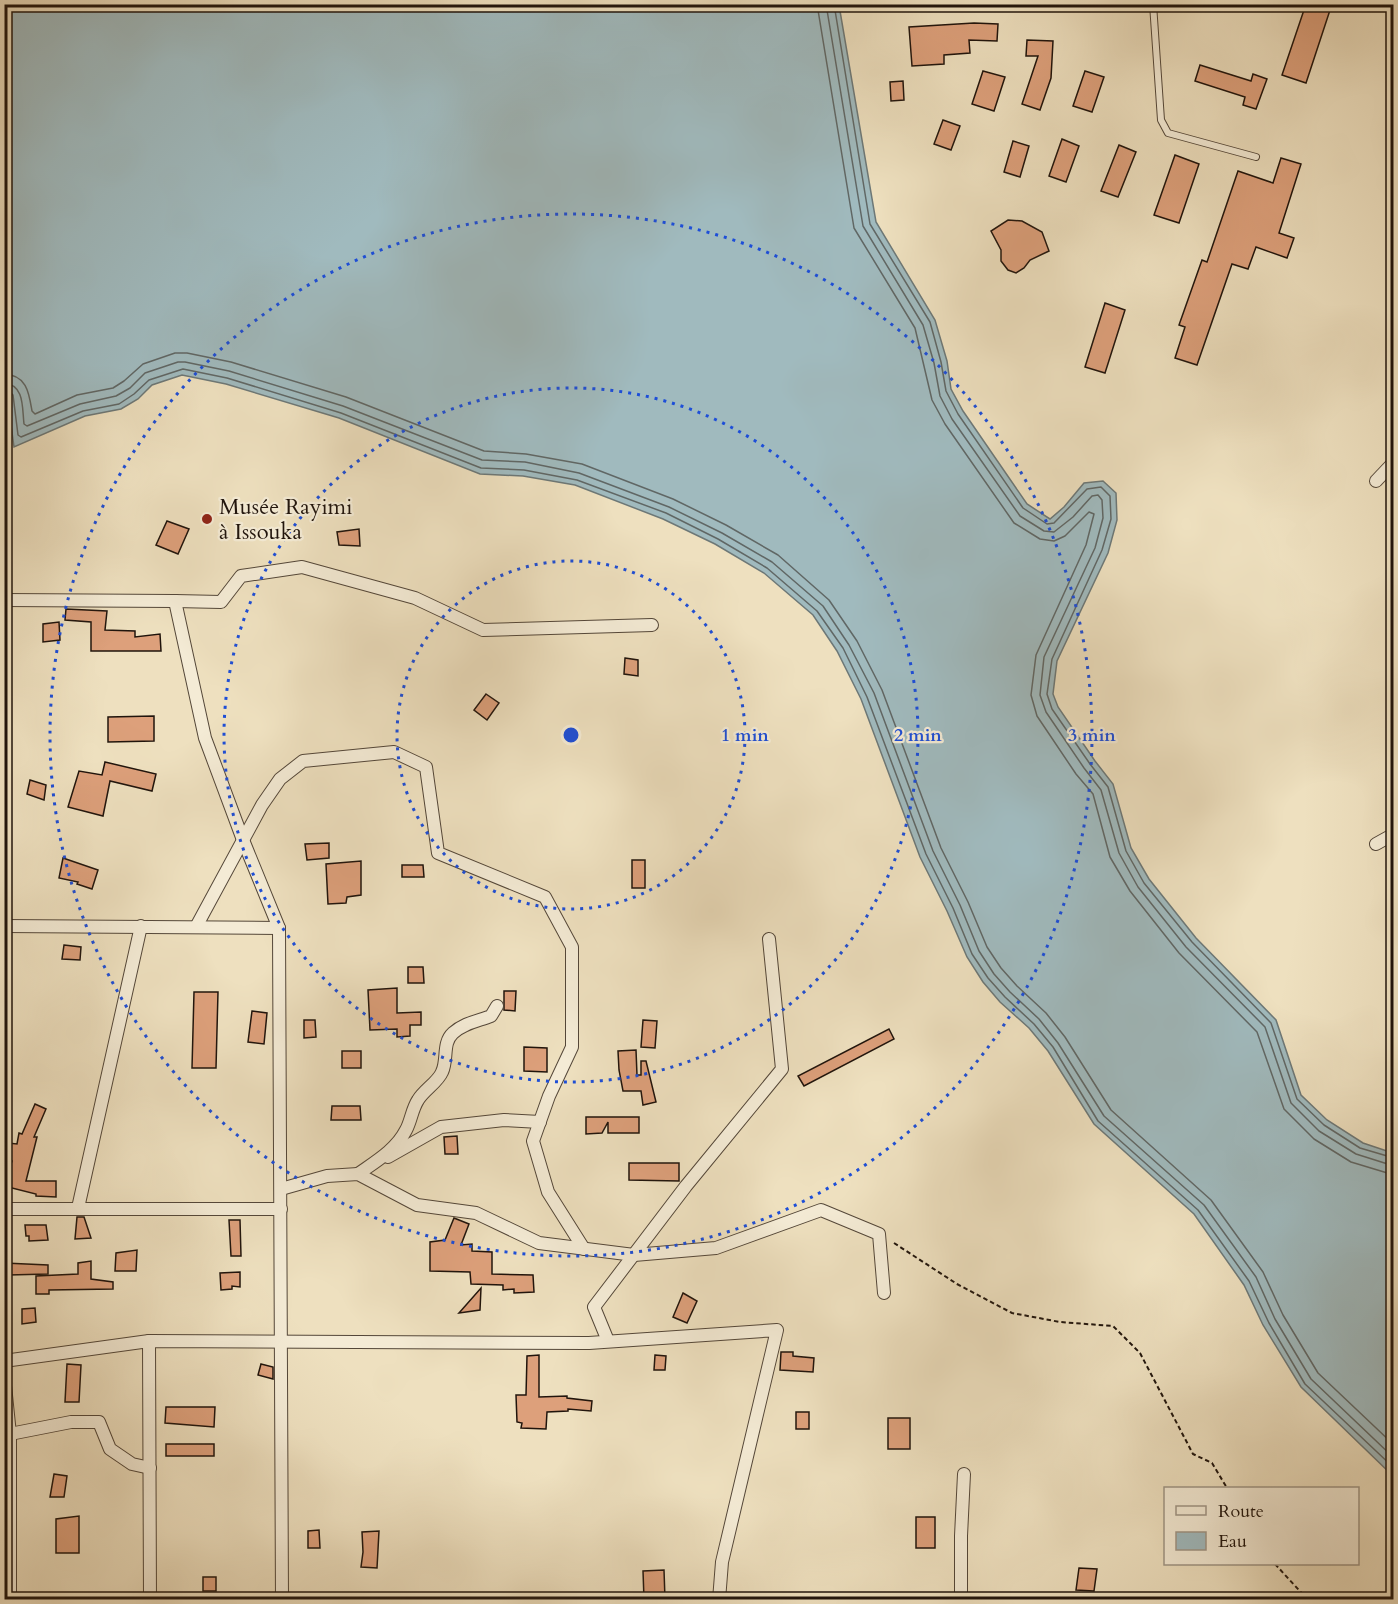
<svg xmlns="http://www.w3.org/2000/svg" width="1398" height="1604" font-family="Cardo,serif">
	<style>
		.water { fill: #a0babe; stroke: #6d7877; stroke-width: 1.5 }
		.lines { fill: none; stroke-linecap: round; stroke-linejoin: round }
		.shore { stroke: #606765; stroke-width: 1.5 }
		.building { fill: #dda07b; stroke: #20140c; stroke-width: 1.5 }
		.lane-casing { stroke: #544739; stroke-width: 8 }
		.street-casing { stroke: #544739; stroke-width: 14 }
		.path { stroke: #20140c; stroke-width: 2; stroke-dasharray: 4.5 3; stroke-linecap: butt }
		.lane { stroke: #f4ebd5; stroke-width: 6 }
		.street { stroke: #f4ebd5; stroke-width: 12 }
		.ring { fill: none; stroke: #1d4ed8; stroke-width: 3; stroke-dasharray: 3 6 }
		.poi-dot { fill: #8f2418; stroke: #f4ebd5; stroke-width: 2 }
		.labels { text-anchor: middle; stroke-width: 4.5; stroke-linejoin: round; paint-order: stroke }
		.poi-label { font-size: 22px; fill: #20140c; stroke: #f4ebd5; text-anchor: start }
		.centre { fill: #1d4ed8; stroke: #f4ebd5; stroke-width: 3 }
		.ring-label { font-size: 18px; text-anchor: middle; font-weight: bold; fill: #1d4ed8; stroke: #f4ebd5; stroke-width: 4.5; stroke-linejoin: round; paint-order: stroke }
	</style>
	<rect width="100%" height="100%" fill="#eee0bf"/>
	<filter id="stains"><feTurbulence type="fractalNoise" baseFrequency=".00333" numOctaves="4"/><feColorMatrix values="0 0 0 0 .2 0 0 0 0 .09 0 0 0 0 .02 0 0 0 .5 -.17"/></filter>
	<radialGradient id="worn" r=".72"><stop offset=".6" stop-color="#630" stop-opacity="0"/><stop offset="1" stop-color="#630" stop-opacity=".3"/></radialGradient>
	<path class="water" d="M4 5H839L876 222 935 320 947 361 951 389 963 411 1027 504 1050 519 1064 507 1084 483 1103 481 1116 493 1117 520 1108 553 1057 661 1053 694 1058 707 1095 761 1113 784 1131 848 1149 879 1196 938 1276 1020 1301 1095 1327 1120 1363 1143 1393 1153V1476L1301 1387 1263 1325 1244 1285 1194 1214 1094 1124 1048 1051 1029 1028 1000 1002 983 982 967 957 947 911 920 857 861 699 837 651 813 615 764 573 715 544 663 519 575 485 523 476 480 474 339 418 226 384 182 375 152 385 138 399 121 409 85 416 14 447 4 374Z"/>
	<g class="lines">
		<g class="shore">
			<path d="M817 4 854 228 915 328 932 400 945 424 1014 523 1040 539 1054 541 1065 536 1089 512 1094 514 1086 545 1036 655 1031 695 1037 716 1076 774 1093 794 1110 857 1130 891 1179 953 1257 1032 1284 1109 1314 1139 1351 1162 1394 1175"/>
			<path d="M826 4 863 226 923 325 934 363 940 396 952 419 1020 516 1044 531 1054 532 1073 517 1092 496 1098 495 1102 500 1103 518 1095 548 1044 657 1040 695 1046 712 1084 768 1101 790 1119 853 1138 887 1186 947 1265 1027 1291 1103 1319 1131 1356 1154 1394 1166"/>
			<path d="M834 4 870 224 930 322 941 362 946 391 958 414 1023 508 1047 524 1054 523 1087 489 1101 487 1110 496 1111 519 1102 550 1052 659 1047 694 1052 709 1090 764 1108 787 1126 851 1144 883 1192 942 1271 1023 1297 1099 1324 1125 1360 1148 1394 1158"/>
			<path d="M4 374C27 375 29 393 32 411L35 414 77 395 113 388 124 381 143 364 175 353H187L231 362 346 397 484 451 526 454 582 464 673 499 726 525 778 555 829 600 857 641 882 690 941 848 968 902 987 947 1001 968 1017 986 1046 1013 1065 1037 1111 1110 1211 1200 1263 1272 1283 1315 1318 1373 1394 1445"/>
			<path d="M4 383C25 385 22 408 24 424L27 426 80 404 116 396 130 388 145 373 178 362H185L229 371 343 406 482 460 525 462 579 473 669 507 722 533 772 562 823 606 849 645 874 693 933 851 960 905 979 951 994 974 1010 992 1039 1019 1058 1043 1104 1116 1204 1205 1256 1277 1275 1319 1311 1379 1394 1458"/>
			<path d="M4 391 10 392 13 395 18 435 21 437 83 411 119 404 134 394 149 380 183 369 227 378 341 413 481 468 524 470 577 480 666 513 718 539 767 568 817 611 843 648 867 697 926 854 953 908 972 954 988 978 1005 997 1034 1024 1053 1047 1098 1121 1198 1210 1249 1281 1269 1323 1305 1384 1394 1468"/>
		</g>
	</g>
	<g class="building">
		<path d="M1306 4H1332L1306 83 1282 75Z"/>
		<path d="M974 23 998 24 997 41 969 40 970 53 944 55V64L912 66 909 27Z"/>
		<path d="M1027 40 1053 41 1051 78 1040 110 1022 104 1038 56H1026Z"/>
		<path d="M1200 65 1251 81 1253 74 1267 79 1256 109 1243 105 1245 97 1195 81Z"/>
		<path d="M983 71 1005 77 994 111 972 104Z"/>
		<path d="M1085 71 1104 77 1092 112 1073 106Z"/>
		<path d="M903 81 904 100 891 101 890 82Z"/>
		<path d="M943 120 960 126 951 150 934 144Z"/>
		<path d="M1062 139 1079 146 1066 182 1049 176Z"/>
		<path d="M1013 141 1029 146 1020 177 1004 172Z"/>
		<path d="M1119 145 1136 152 1118 197 1101 191Z"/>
		<path d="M1175 155 1199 164 1179 223 1154 215Z"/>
		<path d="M1281 158 1301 164 1279 233 1294 238 1287 258 1256 247 1248 269 1232 264 1197 365 1175 358 1185 327 1179 325 1202 260 1207 262 1238 171 1273 183Z"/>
		<path d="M1008 220 1022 221 1042 232 1049 251 1030 260 1024 268 1016 273 1008 270 1001 261V250L991 231Z"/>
		<path d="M1105 303 1125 310 1105 373 1085 367Z"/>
		<path d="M167 521 189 529 178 554 156 545Z"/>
		<path d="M359 529 360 546 339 545 337 532Z"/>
		<path d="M66 609 107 611 105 630 135 631V637L160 634 161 651H91V622L65 620Z"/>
		<path d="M59 622 60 640 43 642V624Z"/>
		<path d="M625 658 638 660V676L624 674Z"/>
		<path d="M486 694 499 703 487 720 474 710Z"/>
		<path d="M154 716V741L108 742V717Z"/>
		<path d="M105 762 156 774 152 791 110 781 103 816 68 807 79 771 102 775Z"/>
		<path d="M30 780 46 785 44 800 27 794Z"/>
		<path d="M329 843V858L307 860 305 844Z"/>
		<path d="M63 858 98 870 92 889 77 884 78 882 59 878Z"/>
		<rect x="632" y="860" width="13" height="28"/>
		<path d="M361 861V895L347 897 346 903 328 904 326 864Z"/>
		<path d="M402 865H423L424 877H402Z"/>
		<path d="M64 945 81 947 80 960 62 959Z"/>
		<path d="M408 967H423L424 983H408Z"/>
		<path d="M397 988V1013L421 1012V1025H410V1036L397 1037V1029L370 1030 368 990Z"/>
		<path d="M504 991H516L515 1011 504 1010Z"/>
		<path d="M194 992H218L216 1068H192Z"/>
		<path d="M252 1011 267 1013 264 1044 248 1042Z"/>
		<path d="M304 1020H315L316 1037 304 1038Z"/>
		<path d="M643 1020 657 1021 655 1048 641 1047Z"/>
		<path d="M889 1029 894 1039 804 1086 798 1076Z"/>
		<path d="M524 1047 547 1048V1072L524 1071Z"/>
		<path d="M636 1050 637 1075H641V1061H646L656 1102 643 1105 641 1091H623L619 1070 618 1051Z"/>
		<rect x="342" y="1051" width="19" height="17"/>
		<path d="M35 1104 46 1109 34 1137H37L26 1181H56V1197L36 1196V1194L4 1186 12 1161 4 1159 8 1143 17 1144 19 1133 22 1134Z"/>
		<path d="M332 1106H360L361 1120H331Z"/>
		<path d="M586 1117H639V1133H608V1122L602 1133 586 1134Z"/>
		<path d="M457 1136 458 1154H445L444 1137Z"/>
		<path d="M629 1163H679V1181L629 1180Z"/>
		<path d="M77 1217H84L91 1238 75 1239Z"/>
		<path d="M454 1218 469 1224 461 1245 472 1244V1251L492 1252V1274L533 1275 534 1292 514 1293V1289L503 1290V1285L471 1284 470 1272 430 1271V1242L445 1240Z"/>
		<path d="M229 1220H240L241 1256H231Z"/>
		<path d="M25 1225H46L48 1240 29 1241V1236H26Z"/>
		<path d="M137 1250 136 1271H115L116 1253Z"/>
		<path d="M91 1261V1279L113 1282V1289L49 1290V1294H36V1276L78 1274V1263Z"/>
		<path d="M4 1263 48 1265V1274L8 1275 4 1273Z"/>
		<path d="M240 1272V1287L232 1286V1289L221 1290 220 1273Z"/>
		<path d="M481 1288 480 1310 459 1313Z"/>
		<path d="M683 1293 697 1301 687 1323 673 1317Z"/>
		<path d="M35 1308 36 1322 22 1324V1309Z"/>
		<path d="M781 1352H793V1356L814 1358 813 1372 780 1370Z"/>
		<path d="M539 1355V1397L567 1396V1398L592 1401 591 1411 568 1409V1411L547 1412 546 1429 521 1428 522 1423 517 1422 516 1395H526L527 1356Z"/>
		<path d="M655 1355 666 1356 665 1370H654Z"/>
		<path d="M67 1364 81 1365 79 1402H65Z"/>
		<path d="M261 1364 273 1367V1379L258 1375Z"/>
		<path d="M166 1407H215L214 1427 165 1423Z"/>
		<rect x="796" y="1412" width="13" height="17"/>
		<rect x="888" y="1418" width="22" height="31"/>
		<rect x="166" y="1444" width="48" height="12"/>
		<path d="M54 1474 67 1476 64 1497H50Z"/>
		<path d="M79 1516V1553H56V1519Z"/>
		<rect x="916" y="1517" width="19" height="31"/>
		<path d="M319 1530 320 1548H308V1531Z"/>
		<path d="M379 1531 377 1568 361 1567 363 1552 362 1532Z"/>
		<path d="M1079 1568 1097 1569 1094 1591 1076 1590Z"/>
		<path d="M664 1570 665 1599H644L643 1571Z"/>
		<rect x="203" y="1577" width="13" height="14"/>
	</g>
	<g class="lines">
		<defs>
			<path id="lane" d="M1153 4 1161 120 1168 133 1256 157"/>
			<g id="street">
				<path d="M1376 481 1394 462"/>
				<path d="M4 600 175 601 205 738 243 840 279 928 282 1600"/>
				<path d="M175 601 221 602 241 576 302 567 415 598 483 630 652 625"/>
				<path d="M1376 844 1394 834"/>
				<path d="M4 926 279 928"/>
				<path d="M196 927 262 805 280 779 303 761 394 752 426 767 438 853 545 897 572 947V1047L549 1096 533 1141 548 1192 584 1249"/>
				<path d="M388 1157 441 1127 504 1120 540 1122"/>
				<path d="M358 1174C375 1162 396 1150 406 1130 411 1121 412 1109 418 1100 424 1090 438 1082 442 1072 448 1060 442 1043 453 1033 464 1023 478 1021 491 1016L497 1006"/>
				<path d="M281 1189 327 1176 358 1174 417 1205 476 1213 539 1243 634 1255 716 1248 821 1210 879 1234 884 1293"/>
				<path d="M78 1208 141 926"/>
				<path d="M4 1209H281"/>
				<path d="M149 1341 150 1600"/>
				<path d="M608 1341 594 1307 686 1186 782 1069 769 939"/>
				<path d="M4 1361 149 1341 589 1343 777 1330 722 1562 719 1600"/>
				<path d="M4 1376 10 1434V1600"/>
				<path d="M10 1434 71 1422H99L110 1449 132 1464 150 1468"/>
				<path d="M961 1600V1536L964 1474"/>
			</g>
		</defs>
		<use href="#lane" class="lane-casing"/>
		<use href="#street" class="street-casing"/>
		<g class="path">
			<path d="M894 1243 957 1284 1012 1313 1060 1322 1113 1326 1140 1353 1193 1454 1212 1463 1227 1488"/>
			<path d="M1275 1564 1308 1600"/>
		</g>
		<use href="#lane" class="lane"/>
		<use href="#street" class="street"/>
	</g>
	<g class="ring">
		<circle cx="571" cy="735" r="174"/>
		<circle cx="571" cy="735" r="347"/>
		<circle cx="571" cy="735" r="521"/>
	</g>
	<circle class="poi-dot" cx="207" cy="519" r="6"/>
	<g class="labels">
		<g class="poi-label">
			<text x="219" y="514">Musée Rayimi<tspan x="219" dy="25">à Issouka</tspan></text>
		</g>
	</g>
	<circle cx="571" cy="735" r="9" class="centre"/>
	<g class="ring-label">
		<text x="745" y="741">1 min</text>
		<text x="918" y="741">2 min</text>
		<text x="1092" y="741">3 min</text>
	</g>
	<rect width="1398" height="1604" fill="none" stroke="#eee0bf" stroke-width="24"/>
	<rect x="6" y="6" width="1386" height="1592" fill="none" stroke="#20140c" stroke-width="3"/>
	<rect x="12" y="12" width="1374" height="1580" fill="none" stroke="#20140c" stroke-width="1.5"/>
	<rect x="1164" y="1487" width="195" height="78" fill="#f4ebd5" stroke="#9f9585" stroke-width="1.5"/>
	<rect x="1176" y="1506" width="30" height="9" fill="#f4ebd5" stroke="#9f9585" stroke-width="1.5"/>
	<text x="1218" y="1517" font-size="18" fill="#20140c">Route</text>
	<rect x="1176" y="1532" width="30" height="18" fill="#a0babe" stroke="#9f9585" stroke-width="1.5"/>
	<text x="1218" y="1547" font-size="18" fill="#20140c">Eau</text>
	<rect width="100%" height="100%" filter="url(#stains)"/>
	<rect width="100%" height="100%" fill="url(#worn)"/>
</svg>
